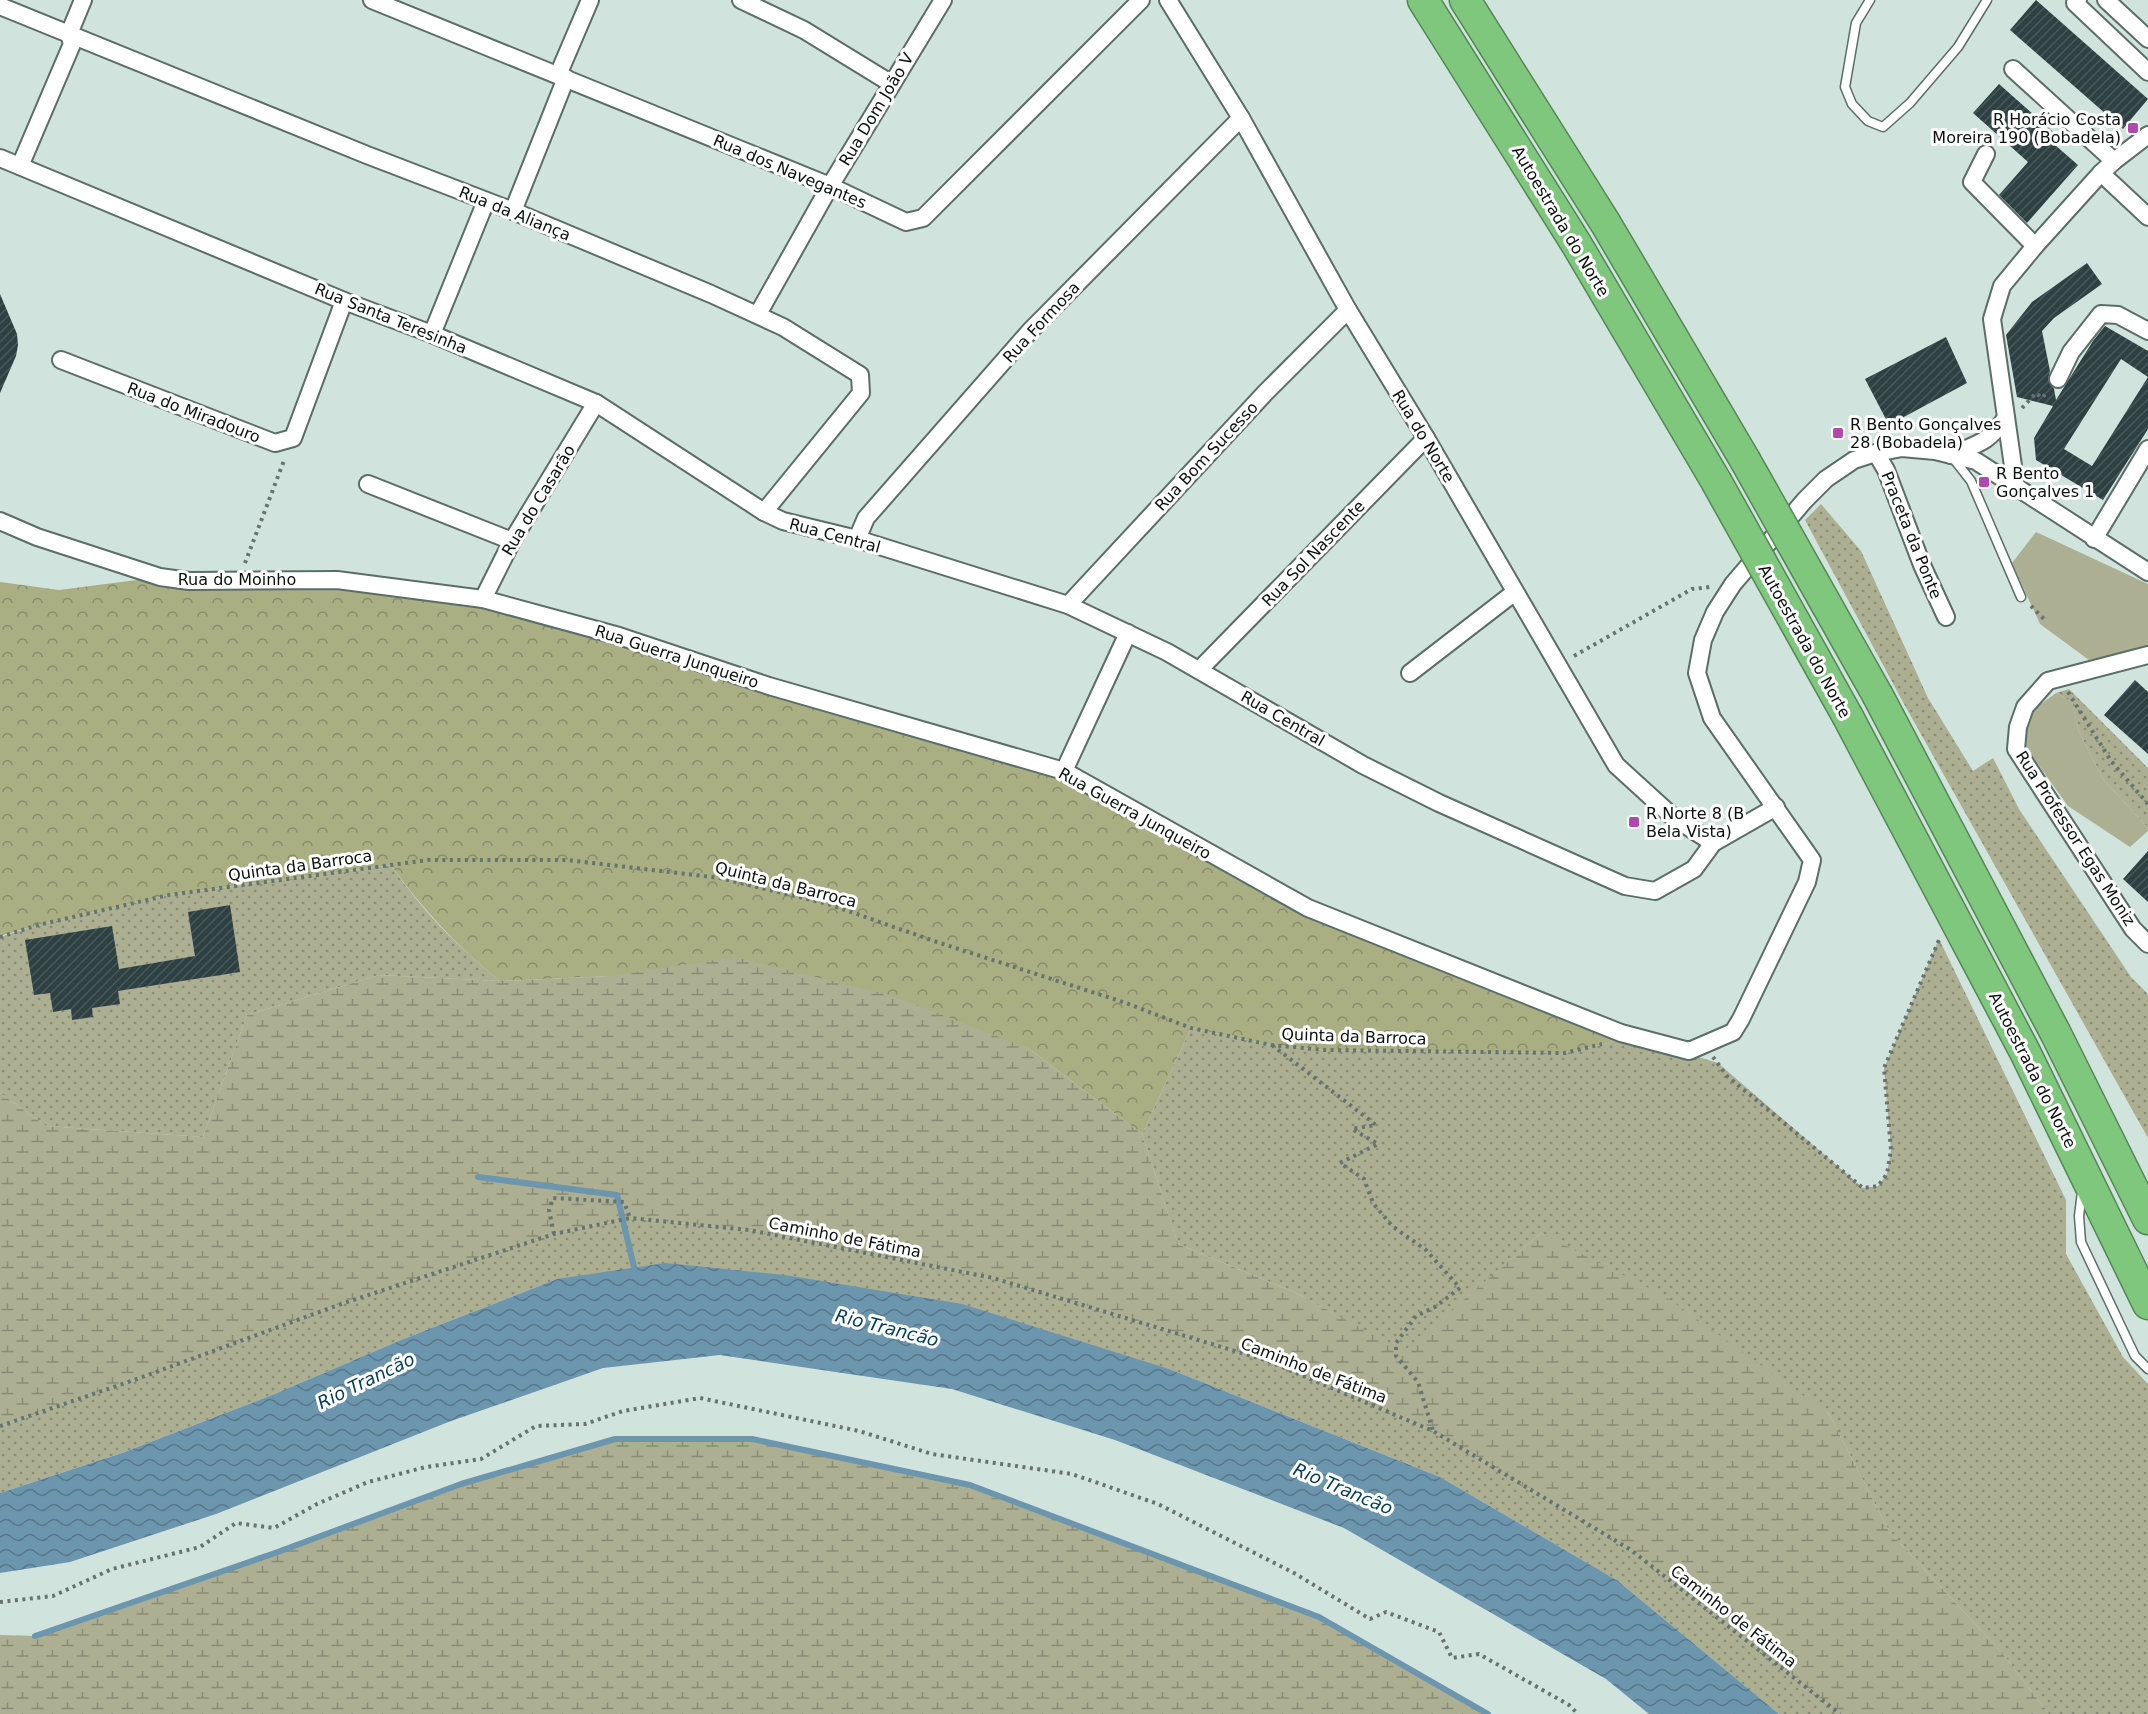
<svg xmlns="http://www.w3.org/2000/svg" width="2148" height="1714" font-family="'DejaVu Sans',sans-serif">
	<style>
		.grass { fill: url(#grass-dots) }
		.forest { fill: url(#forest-crowns) }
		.wetland { fill: url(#wetland-marsh) }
		.park { fill: #acaf91 }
		.water { fill: url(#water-waves) }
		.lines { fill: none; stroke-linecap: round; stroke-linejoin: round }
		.stream { stroke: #6c95ae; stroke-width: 6 }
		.building { fill: url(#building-hatch); fill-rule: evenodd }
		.service-casing { stroke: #5b6d67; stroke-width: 11 }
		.minor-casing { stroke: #5b6d67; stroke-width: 20 }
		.motorway-casing { stroke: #558756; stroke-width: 33 }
		.path { stroke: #66736e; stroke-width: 4; stroke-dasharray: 3 4.5; stroke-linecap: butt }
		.service { stroke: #fff; stroke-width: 8 }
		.minor { stroke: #fff; stroke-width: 16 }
		.motorway { stroke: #7ec77c; stroke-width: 30 }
		.motorway-bridge-casing { stroke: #558756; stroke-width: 33; stroke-linecap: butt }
		.motorway-bridge { stroke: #7ec77c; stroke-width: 30 }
		.poi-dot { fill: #af49ae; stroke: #fff; stroke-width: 2 }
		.labels { text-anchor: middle; stroke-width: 6; stroke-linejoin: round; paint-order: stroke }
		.street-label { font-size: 16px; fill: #0a110e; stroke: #fff }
		.poi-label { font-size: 16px; fill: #0a110e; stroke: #fff; text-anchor: start }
		.water-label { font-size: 18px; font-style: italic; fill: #033d57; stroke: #fff }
	</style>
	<defs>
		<pattern id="grass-dots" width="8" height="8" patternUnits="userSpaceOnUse" patternTransform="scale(1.5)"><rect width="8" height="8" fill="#acaf91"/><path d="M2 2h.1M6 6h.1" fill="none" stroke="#8a8d75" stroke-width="1.8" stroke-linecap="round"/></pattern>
		<pattern id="forest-crowns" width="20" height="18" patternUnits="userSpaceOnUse" patternTransform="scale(1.5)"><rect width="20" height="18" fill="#a9ae83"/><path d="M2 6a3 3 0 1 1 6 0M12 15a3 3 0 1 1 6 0" fill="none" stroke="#888c6a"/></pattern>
		<pattern id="wetland-marsh" width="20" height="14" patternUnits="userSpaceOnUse" patternTransform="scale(1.5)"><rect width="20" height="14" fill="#acaf91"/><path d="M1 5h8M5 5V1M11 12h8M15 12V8" fill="none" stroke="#8a8d75"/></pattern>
		<pattern id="water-waves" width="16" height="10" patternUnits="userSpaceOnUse" patternTransform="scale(1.5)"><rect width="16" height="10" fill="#6c95ae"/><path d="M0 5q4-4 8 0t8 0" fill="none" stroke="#57788c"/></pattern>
		<pattern id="building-hatch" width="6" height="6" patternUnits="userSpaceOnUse" patternTransform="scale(1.5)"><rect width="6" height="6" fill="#2e4042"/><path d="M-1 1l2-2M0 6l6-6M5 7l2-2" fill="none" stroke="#495859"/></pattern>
	</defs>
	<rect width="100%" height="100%" fill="#d0e4dd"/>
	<g class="grass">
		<path d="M1821 504 1861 551 1928 698 1973 771 1993 758 2019 809 2131 977 2148 994V1138L1904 704 1805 520Z"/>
		<path d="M2069 689 2148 768V828L2103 779 2079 732 2072 702 2056 693Z"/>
		<path d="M391 865C421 910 458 947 500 981L379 975 247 1015 203 1137 46 1126 0 1093V937L38 925 169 895Z"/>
		<path d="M1939 939 2066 1200V1254L2123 1357 2148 1384V1714H2049L2003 1654 1889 1531 1829 1414 1541 1233 1404 1352 1294 1292 1178 1244 1142 1134 1191 1028 1271 1045 1325 1050 1565 1053 1608 1043 1621 1033 1718 1063 1863 1188 1878 1186 1887 1174 1891 1150 1884 1068Z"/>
		<path d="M630 1218 749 1230 993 1278 1268 1361 1433 1431 1631 1550 1840 1714H1779L1618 1581 1440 1477 1172 1370 557 1279 401 1340 277 1393 122 1453 0 1493V1426L137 1379 341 1304 554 1234Z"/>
	</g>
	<path class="forest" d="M160 577 291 579 483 599 1064 771 1308 908 1621 1033 1608 1043 1565 1053 1325 1050 1271 1045 1191 1028 1142 1134 1028 1048 610 976 500 981C458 947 422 909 391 865L169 895 38 925 0 936V582L59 590Z"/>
	<g class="wetland">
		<path d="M735 957 893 996 1028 1048 1142 1134 1178 1244 1294 1292 1404 1351 1541 1233 1666 1297 1829 1414 1889 1531 2003 1654 2049 1714H1840L1631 1550 1433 1431 1268 1361 993 1278 749 1230 630 1218 554 1234 341 1304 137 1379 0 1426V1093L46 1126 203 1137 247 1015 379 975 500 981 610 976Z"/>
		<path d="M615 1439H752L970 1485 1319 1617 1488 1714H0V1635L35 1636 275 1553 461 1484Z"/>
	</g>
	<g class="park">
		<path d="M2036 532 2148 584V647L2089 660 2040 624 2012 563Z"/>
		<path d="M2056 693 2072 702 2079 732 2103 779 2148 828V831L2130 847 2068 806 2022 742 2030 712Z"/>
	</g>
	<path class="water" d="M665 1263 785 1275 962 1304 1172 1370 1440 1477 1618 1581 1779 1714H1649L1606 1679 1344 1528 1115 1440 952 1389 720 1355 603 1368 451 1421 216 1514 70 1562 0 1573V1493L122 1453 277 1393 401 1340 557 1279Z"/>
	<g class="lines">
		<g class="stream">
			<path d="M478 1177 617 1195 634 1267"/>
			<path d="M35 1636 275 1553 461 1484 615 1439H752L970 1485 1319 1617 1488 1714"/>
		</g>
	</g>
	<g class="building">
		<path d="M2036 0 2148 99 2123 129 2010 30Z"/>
		<path d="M1999 84 2061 139 2055 145 2078 165 2027 223 1999 195 2028 162 1973 113Z"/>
		<path d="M2087 263 2102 284 2054 318 2042 331 2050 371 2048 380 2054 389 2056 400 2093 341 2105 326 2148 351V429L2103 500 2036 460 2034 438 2053 406 2017 397 2006 335 2032 302ZM2121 359 2148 377 2092 466 2064 449Z"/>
		<path d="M0 294 17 334 18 345 16 356 0 393Z"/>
		<path d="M1946 337 1967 383 1889 425 1865 379Z"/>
		<path d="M2135 680 2148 692V754L2104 715Z"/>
		<path d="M2148 851V902L2123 879Z"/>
		<path d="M230 905 240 972 118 991 120 1004 92 1008 93 1017 72 1020 71 1009 53 1012 50 993 34 995 25 940 112 926 119 969 195 956 188 912Z"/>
	</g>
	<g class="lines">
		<defs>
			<g id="service">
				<path d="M1870 0 1856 23 1845 87 1852 104 1868 121 1883 127 1910 103 1958 47 1987 0"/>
				<path d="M1953 458 1971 481 2021 597"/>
				<path d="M2082 1192 2079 1216 2081 1242 2135 1356 2148 1369"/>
			</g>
			<g id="minor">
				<path d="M372 0 830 186 906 222 923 218 1141 0"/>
				<path d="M741 0 804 30 892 84"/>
				<path d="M1168 0 1241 118 1348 310 1426 438 1616 765 1673 817 1713 843"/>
				<path d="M2078 0 2075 3 2148 72"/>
				<path d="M2106 0 2148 39"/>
				<path d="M0 6 367 155 513 211 711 294 783 327 860 375 861 393 764 512"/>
				<path d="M2013 69 2114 161"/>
				<path d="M558 75 590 0"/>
				<path d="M1986 154 1972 182 2035 246"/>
				<path d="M0 158 344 301 432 334 596 403 764 512 783 521 857 539 1068 605 1167 652 1363 765 1439 803 1625 886 1655 891 1694 869 1713 843 1776 807"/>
				<path d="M20 166 72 44 69 34 83 0"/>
				<path d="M2101 173 2148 217"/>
				<path d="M513 211 566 78"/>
				<path d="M758 314 830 186 943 0"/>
				<path d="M432 334 486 201"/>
				<path d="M61 360 275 443 293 438 344 301"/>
				<path d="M2058 379 2071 352 2101 314 2118 315 2148 331"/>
				<path d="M1876 453 1886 470 1922 565 1946 617"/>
				<path d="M1951 455C1979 443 1986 444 2006 418"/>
				<path d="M368 484 512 541"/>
				<path d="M2016 487 1992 319 2002 286 2035 246 2101 173 2114 161 2148 135"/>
				<path d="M0 521 37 537 160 577 189 581 337 580 483 599 619 636 769 686 1064 771 1308 908 1621 1033 1689 1051 1733 1032 1741 1019 1807 882 1812 860 1712 718 1697 673 1703 640 1715 612 1733 584 1805 500 1826 479 1854 460 1876 453 1902 448 1935 451 1976 461 2148 572"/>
				<path d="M857 539 866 518 1030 331 1241 118"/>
				<path d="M2094 539 2148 449"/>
				<path d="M483 599 512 541 596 403"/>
				<path d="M1068 605 1265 393 1348 310"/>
				<path d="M2148 655 2048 681 2025 707 2018 727 2016 749 2133 929 2148 944"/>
				<path d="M1200 669 1426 438"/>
				<path d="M1410 673 1515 592"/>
				<path d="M1064 771 1128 633"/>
			</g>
			<g id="motorway">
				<path d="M1423 0 1577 245 1716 481"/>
				<path d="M1465 0 1606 224 1745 460"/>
				<path d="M1878 696 2056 1034 2148 1219"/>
				<path d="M1848 717 2025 1052 2148 1304"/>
			</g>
		</defs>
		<use href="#service" class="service-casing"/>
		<use href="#minor" class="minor-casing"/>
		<use href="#motorway" class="motorway-casing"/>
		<g class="path">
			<path d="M2022 408 2036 393 2042 398 2048 391"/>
			<path d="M245 563 285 458"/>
			<path d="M2031 606 2045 620"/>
			<path d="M1574 656 1692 589 1710 587"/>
			<path d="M2068 692 2111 761 2148 804"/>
			<path d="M0 937 38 925 169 895 428 860H567L720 878 828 904 937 942 1126 1003 1191 1028 1271 1045 1325 1050 1565 1053 1602 1044"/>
			<path d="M1272 1045 1376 1125 1352 1129 1378 1144 1340 1163 1364 1179 1373 1203 1392 1226 1426 1250 1460 1288 1435 1307 1416 1316 1396 1343V1356L1418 1382 1433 1431"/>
			<path d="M1713 1057 1727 1076 1863 1188 1878 1186 1887 1174 1891 1150 1884 1068 1939 940"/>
			<path d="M554 1234 549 1210 553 1198 624 1202 630 1218"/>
			<path d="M0 1426 137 1379 341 1304 554 1234 630 1218 749 1230 993 1278 1268 1361 1433 1431 1631 1550 1840 1714"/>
			<path d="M0 1602 53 1596 112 1569 200 1547 236 1523 274 1528 317 1504 368 1482 426 1467 481 1459 536 1426 585 1424 623 1411 700 1398 859 1431 932 1454 1072 1474 1158 1504 1294 1573 1370 1619 1386 1612 1439 1632 1452 1658 1479 1654 1569 1705 1578 1714"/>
		</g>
		<use href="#service" class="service"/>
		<use href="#minor" class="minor"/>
		<use href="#motorway" class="motorway"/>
		<defs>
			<g id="motorway-bridge">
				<path d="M1745 460 1878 696"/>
				<path d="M1716 481 1848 717"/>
			</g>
		</defs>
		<use href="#motorway-bridge" class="motorway-bridge-casing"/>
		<use href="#motorway-bridge" class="motorway-bridge"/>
	</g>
	<g class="poi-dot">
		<rect x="2127" y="122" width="12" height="12" rx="3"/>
		<rect x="1832" y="427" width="12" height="12" rx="3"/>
		<rect x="1978" y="476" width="12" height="12" rx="3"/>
		<rect x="1628" y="816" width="12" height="12" rx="3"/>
	</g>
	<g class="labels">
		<g class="street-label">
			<text transform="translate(876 109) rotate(-59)" y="6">Rua Dom João V</text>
			<text transform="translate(790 171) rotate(23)" y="6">Rua dos Navegantes</text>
			<text transform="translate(515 213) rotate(22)" y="6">Rua da Aliança</text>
			<text transform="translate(1561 221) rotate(59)" y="6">Autoestrada do Norte</text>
			<text transform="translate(391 318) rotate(22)" y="6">Rua Santa Teresinha</text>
			<text transform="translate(1041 322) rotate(-47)" y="6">Rua Formosa</text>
			<text transform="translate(194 412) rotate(21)" y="6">Rua do Miradouro</text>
			<text transform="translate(1424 436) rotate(59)" y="6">Rua do Norte</text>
			<text transform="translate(1206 456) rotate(-47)" y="6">Rua Bom Sucesso</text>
			<text transform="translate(538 500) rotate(-59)" y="6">Rua do Casarão</text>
			<text transform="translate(835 535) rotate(15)" y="6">Rua Central</text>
			<text transform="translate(1912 535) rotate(68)" y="6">Praceta da Ponte</text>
			<text transform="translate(1313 553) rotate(-46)" y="6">Rua Sol Nascente</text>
			<text x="237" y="585">Rua do Moinho</text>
			<text transform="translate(1805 641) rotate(61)" y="6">Autoestrada do Norte</text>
			<text transform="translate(677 656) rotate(18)" y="6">Rua Guerra Junqueiro</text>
			<text transform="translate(1283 718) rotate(30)" y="6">Rua Central</text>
			<text transform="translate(1135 813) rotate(29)" y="6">Rua Guerra Junqueiro</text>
			<text transform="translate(2076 838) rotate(57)" y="6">Rua Professor Egas Moniz</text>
			<text transform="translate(300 865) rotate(-8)" y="6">Quinta da Barroca</text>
			<text transform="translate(786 884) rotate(14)" y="6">Quinta da Barroca</text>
			<text transform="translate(1354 1036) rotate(2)" y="6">Quinta da Barroca</text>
			<text transform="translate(2033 1070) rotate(63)" y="6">Autoestrada do Norte</text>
			<text transform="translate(845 1237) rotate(11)" y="6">Caminho de Fátima</text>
			<text transform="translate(1314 1370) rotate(21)" y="6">Caminho de Fátima</text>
			<text transform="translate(1734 1616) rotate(38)" y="6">Caminho de Fátima</text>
		</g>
		<g class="poi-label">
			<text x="2121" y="125" text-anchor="end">R Horácio Costa<tspan x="2121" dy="18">Moreira 190 (Bobadela)</tspan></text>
			<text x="1850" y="430">R Bento Gonçalves<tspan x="1850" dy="18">28 (Bobadela)</tspan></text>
			<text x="1996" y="479">R Bento<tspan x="1996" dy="18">Gonçalves 1</tspan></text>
			<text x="1646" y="819">R Norte 8 (B<tspan x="1646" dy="18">Bela Vista)</tspan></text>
		</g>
		<g class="water-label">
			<text transform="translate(887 1328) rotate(14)" y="6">Rio Trancão</text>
			<text transform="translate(366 1381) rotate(-26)" y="6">Rio Trancão</text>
			<text transform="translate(1343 1489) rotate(23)" y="6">Rio Trancão</text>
		</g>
	</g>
</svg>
